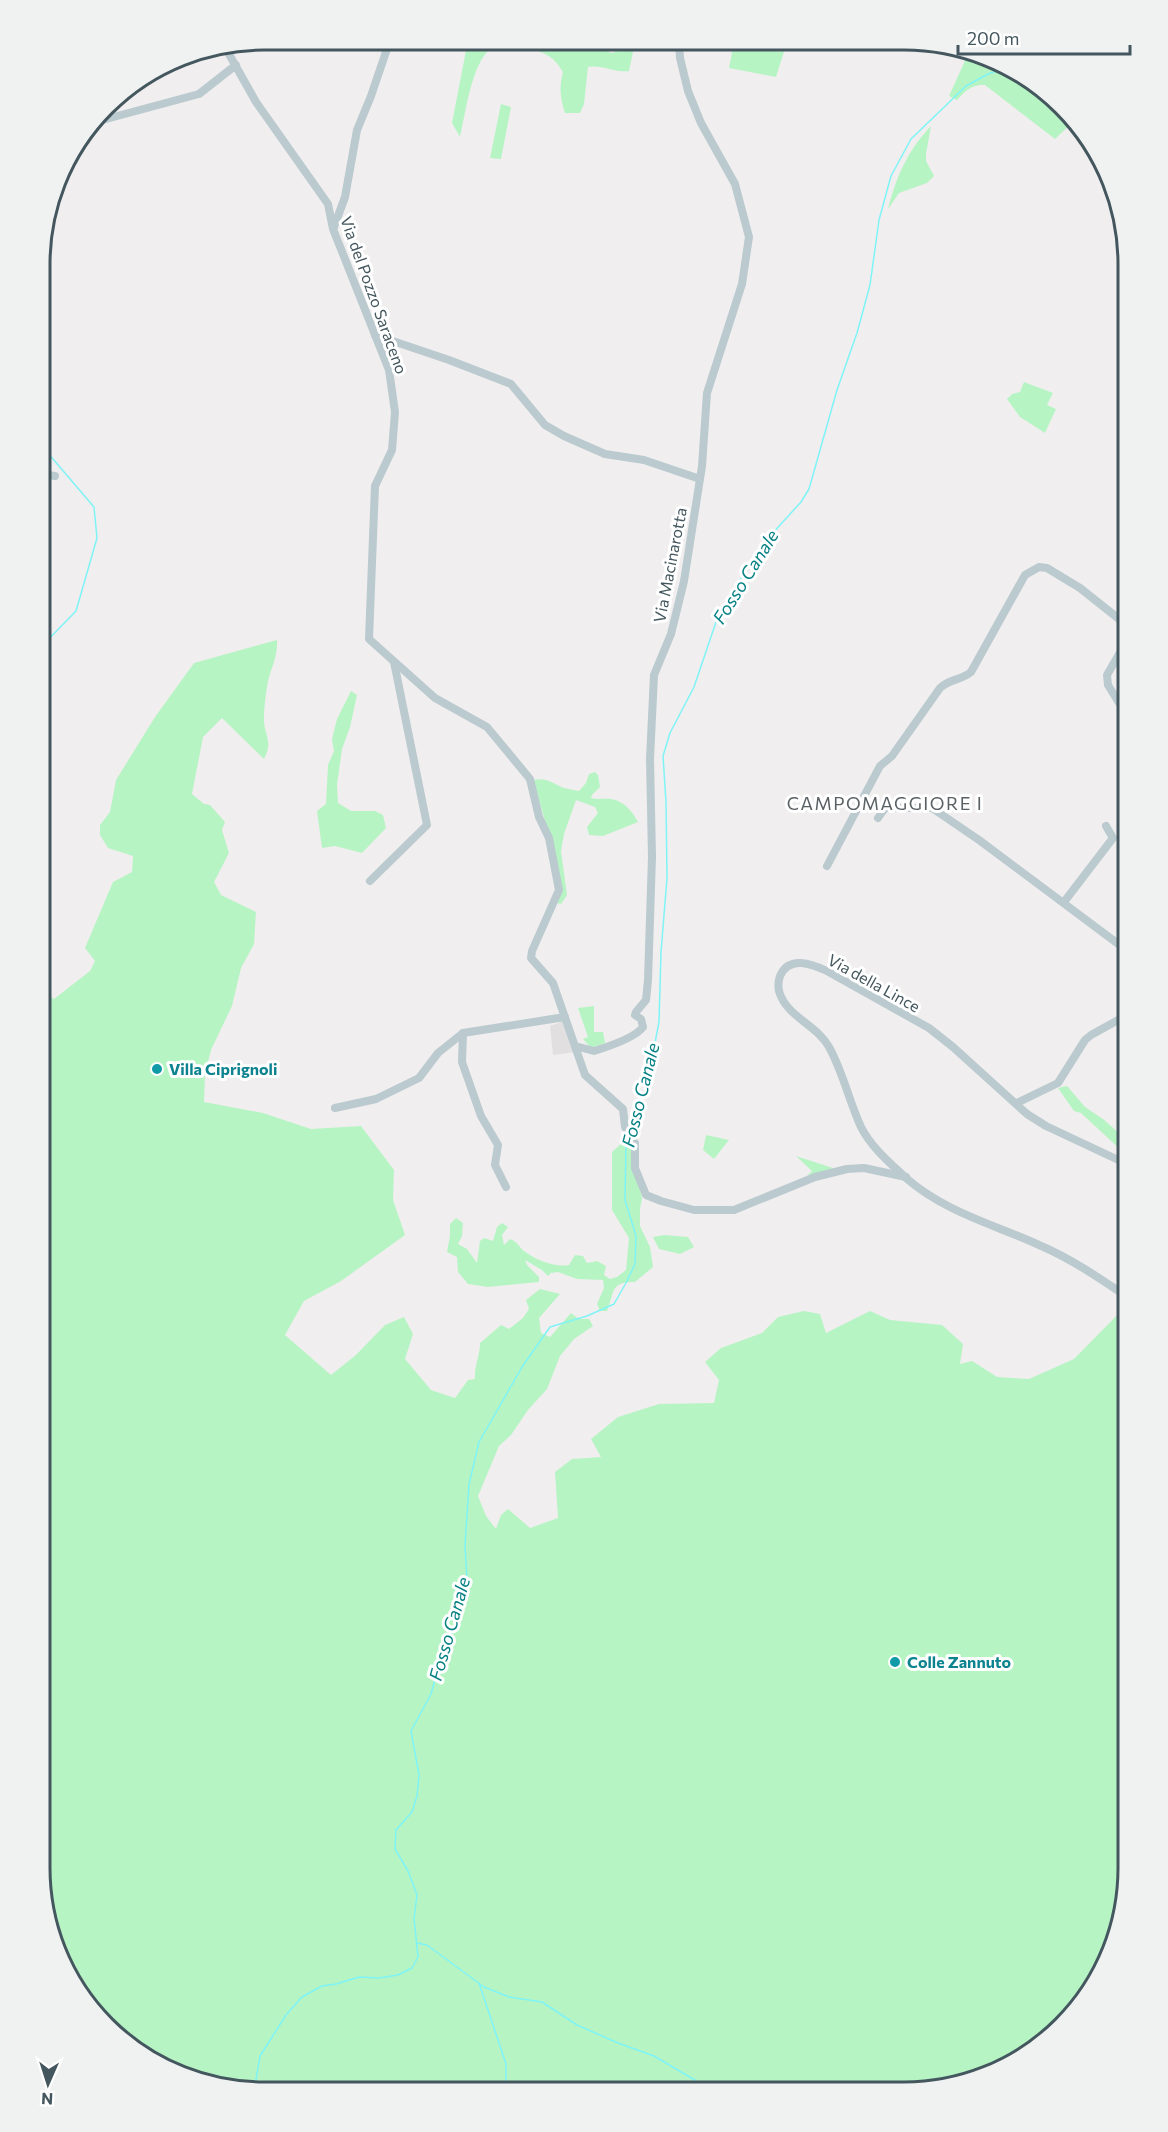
<svg xmlns="http://www.w3.org/2000/svg" width="1168" height="2132" font-family="Commissioner,sans-serif">
	<style>
		.education { fill: #e2dfe1 }
		.green { fill: #b7f4c4 }
		.lines { fill: none; stroke-linecap: round; stroke-linejoin: round }
		.stream { stroke: #7ff4f6; stroke-width: 1.5 }
		.minor { stroke: #bacacf; stroke-width: 8 }
		.culture-dot { fill: #0f9aa8; stroke: #fff; stroke-width: 2 }
		.labels { text-anchor: middle; stroke-width: 6; stroke-linejoin: round; paint-order: stroke }
		.street-label { font-size: 16px; fill: #44575e; stroke: #fff }
		.culture-label { font-size: 16px; font-weight: bold; fill: #0d838f; stroke: #fff; text-anchor: start }
		.water-label { font-size: 18px; font-style: italic; fill: #058184; stroke: #fff }
		.neighbourhood-label { font-size: 18px; letter-spacing: 1.5px; fill: #5a6164; stroke: #fff }
		.rim { fill: none; stroke: #44575e; stroke-width: 3 }
	</style>
	<rect width="100%" height="100%" fill="#f1eeef"/>
	<path class="education" d="M564 1021 575 1052 553 1055 550 1026Z"/>
	<g class="green">
		<path d="M468 40 595 41 600 47 611 53 634 47 629 71C615 73 601 64 588 67L584 104 580 113H565C560 98 559 87 563 72 553 55 544 52 525 48 517 46 506 41 498 44 472 53 466 114 460 137L452 123Z"/>
		<path d="M734 42H787L776 77 729 68Z"/>
		<path d="M967 50 995 59 1073 118 1081 127 1073 122 1055 139 985 85C972 84 965 91 957 100L949 96 964 63Z"/>
		<path d="M501 104 511 107 501 159 490 158Z"/>
		<path d="M931 126 926 154V161L934 176 927 183 899 193 888 209C896 177 908 150 931 126Z"/>
		<path d="M1024 382 1053 393 1047 405 1056 409 1045 433 1020 417 1007 399 1012 394 1020 392Z"/>
		<path d="M277 640C278 655 272 666 268 681 266 693 264 706 264 718 263 733 274 741 264 759L222 718 203 737 192 794 204 804 210 805 225 822 222 830 229 853 214 882 221 895 256 912 254 944 241 968 232 1006 211 1050 205 1074 204 1102 263 1113 311 1129 361 1126 394 1170 393 1200 405 1235 341 1281 304 1301 285 1335 331 1375 356 1355 385 1325 404 1317 413 1334 405 1359 431 1390 455 1398 468 1380 475 1379C474 1366 480 1356 480 1343L501 1325 509 1329 523 1318 529 1309 526 1300 540 1289 560 1294 539 1318 541 1333 550 1337 571 1313 579 1319H589L593 1326 574 1339 560 1356 547 1389 528 1410 511 1435 499 1446 478 1496 486 1516 496 1529 501 1515 508 1509 530 1528 558 1518 555 1472 572 1459 601 1457 591 1439 618 1417 659 1404 714 1403 719 1380 705 1362 721 1348 762 1333 778 1317 804 1311 820 1314 826 1333 870 1311 890 1320 942 1325 963 1344 960 1364 972 1361 997 1377 1029 1379 1074 1359 1129 1303 1128 1884 1112 1954 1082 2006 1030 2055 977 2081 905 2093 234 2091 177 2076 116 2038 77 1994 51 1941 39 1869 40 989 54 999 90 971 95 961 85 948 113 882 132 872 133 856 108 848 100 835V825L110 812 116 780 155 717 194 663Z"/>
		<path d="M351 691 357 695 350 727 342 749 337 785 338 803 351 811H375L383 815 386 828 362 853 335 846 322 848 317 811 326 804 328 765 334 751 332 739 337 719Z"/>
		<path d="M595 772 598 775 600 787 592 795 591 798C600 800 604 798 611 799 624 801 632 811 638 822L603 836 589 835 587 827 598 813 595 807 576 800 564 834 561 851 567 895 561 904 557 903C566 877 540 810 534 780 546 777 552 783 564 788 568 789 574 790 579 791L586 783 589 774Z"/>
		<path d="M594 1006V1032H603L605 1043 591 1048 583 1039 588 1037 578 1008Z"/>
		<path d="M1067 1086 1085 1107 1103 1119 1129 1142V1162L1123 1152 1081 1113 1074 1111 1058 1088Z"/>
		<path d="M706 1135 729 1140 714 1159 703 1150Z"/>
		<path d="M622 1143 632 1145 642 1199 640 1209V1226L650 1247 653 1267 635 1282C609 1282 615 1292 607 1311H600L597 1304 604 1288 603 1280 577 1279 558 1272 551 1273 548 1276 542 1270 525 1260 527 1265 539 1277V1282L488 1287 468 1284 458 1272 457 1257 447 1252 450 1236V1224L456 1218 463 1223 462 1236 458 1244 467 1249 477 1263 480 1241 484 1238 493 1241 497 1227 502 1223 508 1227 502 1235 504 1245 510 1239C518 1242 518 1246 524 1251 534 1259 555 1268 569 1265L575 1255 583 1256 587 1263 597 1261 606 1266 604 1275 610 1279 617 1277 626 1270 629 1238 612 1210V1152Z"/>
		<path d="M796 1156 836 1169 805 1178 812 1171Z"/>
		<path d="M664 1235 688 1237 694 1247 680 1254 659 1249 653 1237Z"/>
	</g>
	<g class="lines">
		<g class="stream">
			<path d="M40 648 76 611 97 538 94 507 41 445"/>
			<path d="M631 1130 647 1084 659 1022 661 952 667 878 666 802 663 756 670 733 694 687 717 619 760 547 801 502 809 489 837 390 857 333 870 285 879 220 891 176 911 139 966 86 988 74 1005 68"/>
			<path d="M417 1943 427 1945 484 1987 509 1997 542 2002 577 2025 618 2043 654 2056 695 2080 710 2092"/>
			<path d="M479 1983 506 2064V2092"/>
			<path d="M254 2091 260 2056 286 2015 302 1997 322 1986 336 1984 359 1977 379 1978 398 1975 412 1968 418 1957 414 1918 417 1895 408 1871 395 1849 396 1830 412 1812 417 1796 419 1775 411 1731 431 1694 443 1652 453 1630 467 1579 465 1545 469 1484 479 1442 522 1367 550 1327 587 1316 614 1304 626 1283 635 1264 636 1236 625 1200 626 1144 629 1137"/>
		</g>
		<g class="minor">
			<path d="M225 47 256 102 328 204 333 229 389 370 395 412 392 450 375 486 369 639 435 698 487 727 530 779 539 817 549 838 559 890 532 951 531 958 553 983 585 1075 623 1109 625 1127 635 1143V1168L646 1195 661 1201 694 1210H734L815 1177 847 1169 864 1168 906 1177"/>
			<path d="M1020 73 1061 104"/>
			<path d="M95 122 199 94 236 65"/>
			<path d="M75 147H78L80 141"/>
			<path d="M334 227 345 197 357 130 371 96 390 40"/>
			<path d="M375 335 449 360 511 384 545 425 564 436 605 454 644 460 700 479"/>
			<path d="M41 474 55 476"/>
			<path d="M1129 719 1108 685 1107 675 1129 637"/>
			<path d="M878 818 885 808H932L979 840 1129 952"/>
			<path d="M827 866 880 766 892 756 940 688C949 679 962 680 971 672L1025 575 1039 567 1047 568 1080 588 1119 619 1129 623"/>
			<path d="M370 881 427 825 394 662"/>
			<path d="M1064 902 1113 838 1106 826"/>
			<path d="M463 1033 462 1062 481 1116 498 1145 495 1165 506 1187"/>
			<path d="M576 1048 579 1047 594 1051C607 1047 635 1038 643 1027L641 1019 635 1015 636 1012 646 1000 648 980 652 857 650 759 654 675 671 634 684 581 702 466 707 393 742 284 749 237 735 184 701 123 688 91 680 58 679 42"/>
			<path d="M1017 1103 1058 1083 1085 1040 1091 1035 1129 1014"/>
			<path d="M335 1108 376 1099 419 1078 438 1053 463 1033 565 1017"/>
			<path d="M1129 1298C1101 1279 1070 1258 1039 1245 993 1224 945 1212 906 1178 890 1163 871 1147 861 1127 849 1101 843 1072 829 1047 818 1026 788 1017 780 994 778 989 778 982 780 976 789 955 812 964 827 971L929 1028 953 1047 1027 1114 1046 1126 1129 1165"/>
		</g>
	</g>
	<g class="culture-dot">
		<circle cx="157" cy="1069" r="6"/>
		<circle cx="895" cy="1662" r="6"/>
	</g>
	<g class="labels">
		<g class="street-label">
			<text transform="translate(374 295) rotate(70)" y="6">Via del Pozzo Saraceno</text>
			<text transform="translate(670 565) rotate(-79)" y="6">Via Macinarotta</text>
			<text transform="translate(874 983) rotate(29)" y="6">Via della Lince</text>
		</g>
		<g class="culture-label">
			<text x="169" y="1075">Villa Ciprignoli</text>
			<text x="907" y="1668">Colle Zannuto</text>
		</g>
		<g class="water-label">
			<text transform="translate(746 577) rotate(-58)" y="6">Fosso Canale</text>
			<text transform="translate(641 1095) rotate(-76)" y="6">Fosso Canale</text>
			<text transform="translate(450 1629) rotate(-74)" y="6">Fosso Canale</text>
		</g>
		<g class="neighbourhood-label">
			<text x="885" y="810">CAMPOMAGGIORE I</text>
		</g>
	</g>
	<path d="M0 0H1168V2132H0ZM264 50H904A214 214 0 0 1 1118 264V1868A214 214 0 0 1 904 2082H264A214 214 0 0 1 50 1868V264A214 214 0 0 1 264 50Z" fill="#f0f2f2" fill-rule="evenodd"/>
	<path class="rim" d="M264 50H904A214 214 0 0 1 1118 264V1868A214 214 0 0 1 904 2082H264A214 214 0 0 1 50 1868V264A214 214 0 0 1 264 50Z"/>
	<g transform="translate(48 2084) rotate(183)" stroke="#ffffff" stroke-width="4.5" paint-order="stroke">
	<path d="M0-4.5L10 22L0 15L-10 22Z" fill="#44575e"/>
	<text y="-9" font-size="16" font-weight="bold" text-anchor="middle" fill="#44575e">N</text>
	</g>
	<path d="M958 45v9h172v-9" fill="none" stroke="#44575e" stroke-width="3"/>
	<text x="967" y="45" font-size="18" fill="#44575e" stroke="#ffffff" stroke-width="4.5" paint-order="stroke">200 m</text>
</svg>
